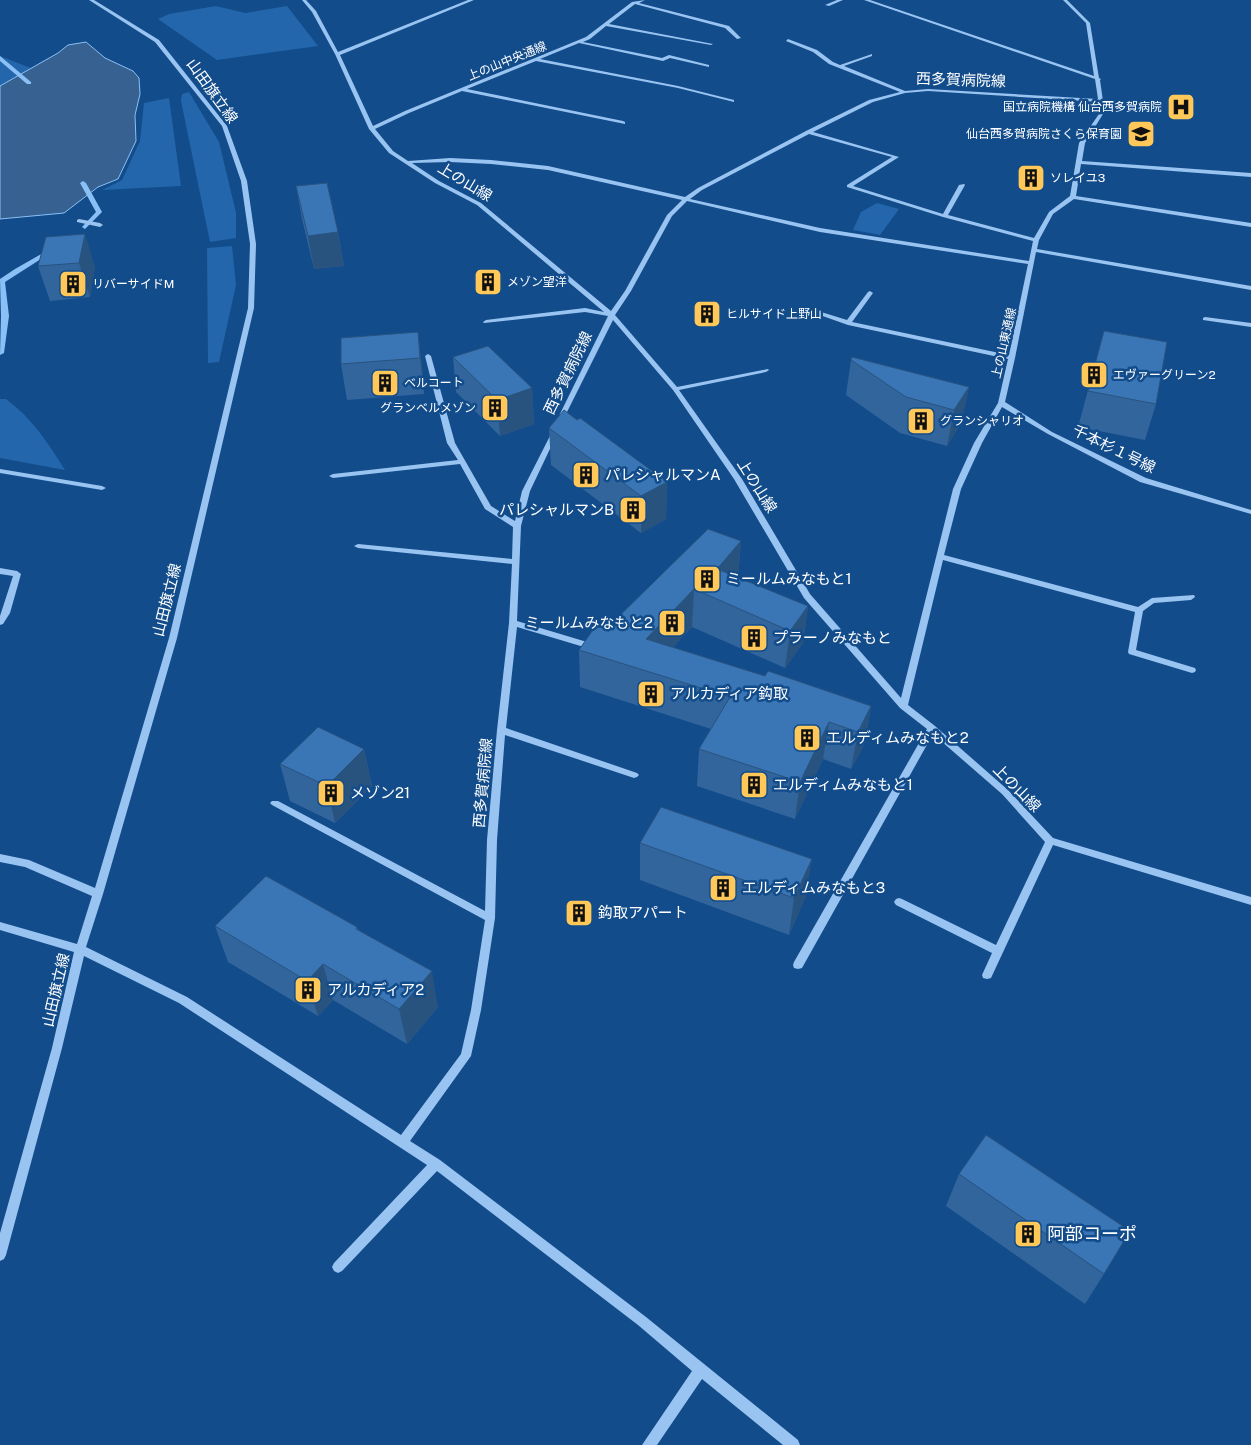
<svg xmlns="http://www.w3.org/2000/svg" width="1251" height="1445" font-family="'Public Sans','Noto Sans JP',sans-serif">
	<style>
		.green { fill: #2366ab }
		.water { fill: #366190; stroke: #8ac0f5 }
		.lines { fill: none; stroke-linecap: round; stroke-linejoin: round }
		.stream { fill: #8ac0f5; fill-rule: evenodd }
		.minor { fill: #99c4f1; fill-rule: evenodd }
		.wall { fill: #32659c }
		.shaded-wall { fill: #29537f }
		.building { fill: #3a76b5; stroke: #29537f }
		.labels { text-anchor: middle; stroke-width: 5; stroke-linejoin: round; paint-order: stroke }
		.far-street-label { font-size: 12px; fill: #fff; stroke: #124c8b }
		.far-poi-label { font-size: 12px; fill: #fff; stroke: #124c8b; text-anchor: start }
		.street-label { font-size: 15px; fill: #fff; stroke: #124c8b }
		.poi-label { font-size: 15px; fill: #fff; stroke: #124c8b; text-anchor: start }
		.near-poi-label { font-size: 18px; fill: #fff; stroke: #124c8b; text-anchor: start }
	</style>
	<rect width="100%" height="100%" fill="#124c8b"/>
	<g class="green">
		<path d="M216 6 245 13 287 6 318 46 217 60 158 19 169 14Z"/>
		<path d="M0 56 46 74 0 99Z"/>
		<path d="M189 92 219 142 236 213V238L210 242 181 101 182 94Z"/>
		<path d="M169 98 181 186 102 190 122 180 140 141 144 103Z"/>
		<path d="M877 203 899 209 880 235 853 230 861 212Z"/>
		<path d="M232 246 236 285 219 362 208 363 207 248Z"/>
		<path d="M0 399H6C32 418 48 443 65 470L0 458Z"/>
	</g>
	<path class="water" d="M86 42 105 58 133 71 139 78 140 94 135 115 136 141 118 179 98 187 64 213 0 219V86L58 53 68 45Z"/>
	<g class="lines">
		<g class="stream">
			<path d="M0 56 31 82V84H27L0 61Z"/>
			<path d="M83 181 86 183 102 212 85 229 82 227 96 212 80 183Z"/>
			<path d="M50 249 55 250 5 282 9 316 4 353 0 355 1 316 0 279 15 269Z"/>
		</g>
		<g class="minor">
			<path d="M89 0H94L159 40 227 126 247 181 256 244 254 308 177 638 103 894 86 947 187 997 401 1135 461 1054 471 1010 485 920 272 805 270 803 272 801H278L485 911 487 840 497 730 509 623 512 564 358 548 354 546 358 544 512 559 513 527 485 509 460 464 333 478 329 476 333 474 458 460 447 443 425 356 428 354 431 356 455 443 491 506 515 521 522 491 552 432 553 431H557L558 432 530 491 521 526 517 621 597 645 598 647 594 650 517 627 506 728 637 773 639 775 637 777 634 778 505 735 497 840 495 918 481 1010 471 1056 410 1141 440 1160 646 1317 798 1440 800 1445H783L702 1379 657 1445H642L692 1371 638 1325 437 1171 342 1271 338 1273 334 1271 332 1267 334 1263 427 1165 179 1003 84 956 62 1048 6 1255 4 1259 0 1261V1233L52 1048 74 952 0 930V922L77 944 92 896 25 867 0 862V854L29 860 95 888 169 638 248 308 250 244 241 181 222 126 155 42Z"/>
			<path d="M302 0H306L316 11 338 52 468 0H474L340 55 373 126 405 111 586 37 632 2 645 0 639 3 729 26 741 38 737 39 725 28 635 4 609 24 713 44 711 45 606 26 590 39 583 42 662 58 669 55 709 65V67L670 58 663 61 579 43 540 59 678 86 734 100V102L678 88 536 61 467 89 623 121 625 122V124L462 91 409 113 375 129 393 151 408 161 450 158 491 160 548 166 685 197 698 188 806 131 869 100 900 92 829 64 813 52 786 41 788 39 817 50 833 62 840 65 872 54V56L844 66 905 91 928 89 1098 99 1095 79 864 0H870L1094 76 1086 23 1063 0H1067L1090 23 1099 78 1101 79 1100 80 1103 101V114L1085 143 1082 161 1251 173V177L1081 164 1076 196 1251 223V227L1074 199 1053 214 1039 240 1037 249 1251 286V290L1036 252 1015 358 1005 402 1052 432 1146 478 1251 510V514L1140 482 1048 434 1002 407 982 443 961 489 944 555 1138 607 1152 598 1194 595 1195 597 1191 600 1154 603 1143 611 1136 650 1195 668 1196 670 1195 672 1192 673 1129 654 1128 652 1135 612 943 560 908 705 935 726 1008 790 1053 838 1251 897V905L1053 845 991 978 987 979 983 978 982 975 992 953 896 905 894 902 896 899 899 898 902 899 996 945 1045 842 1002 794 933 734 802 968 798 969 794 968 793 965 794 962 927 729 900 708 804 598 734 479 673 390 613 320 563 420 560 422 558 421 557 420 608 316 585 312 484 323 483 322 486 320 585 308 604 312 477 205 435 183 389 153 369 129 335 54 312 12ZM928 91 1099 102V114L1079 143 1070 196 1049 212 1034 238 948 215 965 185 964 184 959 185 943 214 853 186 899 157 813 132 873 102 905 93ZM809 134 892 157 847 185V187L943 217 1033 241 1029 261 820 228 690 199 702 190ZM450 162 491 164 548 170 682 200 667 215 625 291 611 311 481 203 439 181 412 163ZM687 201 820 232 1028 264 1009 355 852 322 873 293 870 291 868 292 847 320 805 307 800 308 848 325 1008 359 998 403 974 443 953 489 901 698 810 594 742 479 679 390 766 372 769 370 768 369 677 387 615 315 631 291 672 216Z"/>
			<path d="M837 0H843L829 6 825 5Z"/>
			<path d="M79 219 100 223 103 225 100 227 77 222V220Z"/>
			<path d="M1205 317 1251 323V327L1203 320V318Z"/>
			<path d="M0 469 102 486 106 488 102 490 0 473Z"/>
			<path d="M0 568 17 571 21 574 10 613 3 624 0 625V616L13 576 0 574Z"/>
		</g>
	</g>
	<g class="wall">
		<path d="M296 186 338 232 344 266 314 269 302 219Z"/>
		<path d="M46 237 95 267 90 297 50 301 38 266Z"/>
		<path d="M1104 331 1156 404 1145 440 1078 427Z"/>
		<path d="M418 332 422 367 424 394 347 400 341 364Z"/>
		<path d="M453 357 532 388 534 424 500 436 456 392Z"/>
		<path d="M851 360 969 387 961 423 947 446 900 433 846 395Z"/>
		<path d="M549 428 667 482 666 519 641 533 551 465Z"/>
		<path d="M741 541 738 578 808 606 803 643 785 668 692 627 673 647 765 676 871 706 865 743 851 769 823 759 795 819 697 786 699 749 711 729 580 687 579 650 608 627Z"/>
		<path d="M364 749 372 786 335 823 290 801 280 764Z"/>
		<path d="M640 843 806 896 789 935 640 880Z"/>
		<path d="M215 926 357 927 358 929 438 1007 407 1044 333 1000 318 1016 228 962Z"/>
		<path d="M959 1174 1104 1274 1085 1304 946 1206Z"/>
	</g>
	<g class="shaded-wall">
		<path d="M338 232 344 266 314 269 308 236Z"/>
		<path d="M85 234 95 267 90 297 79 263Z"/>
		<path d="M418 332 422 367 424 394 420 358Z"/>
		<path d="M969 387 961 423 947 446 954 410Z"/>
		<path d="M532 388 534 424 500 436 497 400Z"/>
		<path d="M667 482 666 519 641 533V496Z"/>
		<path d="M741 541 738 578 717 569Z"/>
		<path d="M694 589 692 627 649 672 646 639Z"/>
		<path d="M808 606 803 643 785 668 790 631Z"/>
		<path d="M871 706 865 743 851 769 858 732Z"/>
		<path d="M829 722 823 759 795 819 800 782Z"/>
		<path d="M364 749 372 786 335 823 327 786Z"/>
		<path d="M812 859 806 896 789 935 794 898Z"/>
		<path d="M323 964 333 1000 318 1016 307 981Z"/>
		<path d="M432 971 438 1007 407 1044 399 1009Z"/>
	</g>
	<g class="building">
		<path d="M327 183 338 232 308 236 296 186Z"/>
		<path d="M85 234 79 263 38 266 46 237Z"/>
		<path d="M1104 331 1167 342 1156 404 1088 391Z"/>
		<path d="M418 332 420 358 341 364V338Z"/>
		<path d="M488 346 532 388 497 400 453 357Z"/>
		<path d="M852 357 969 387 954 410 906 397 851 360Z"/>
		<path d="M564 410 577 420 580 418 667 482 641 496 549 428Z"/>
		<path d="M708 529 741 541 717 569 808 606 790 631 694 589 646 639 765 676 768 671 871 706 858 732 829 722 800 782 699 749 730 697 579 650 597 624 608 627Z"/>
		<path d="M318 727 364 749 327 786 280 764Z"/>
		<path d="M661 807 812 859 794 898 640 843Z"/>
		<path d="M266 876 357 927 356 929 432 971 399 1009 323 964 307 981 215 926Z"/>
		<path d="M986 1135 1130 1231 1104 1274 959 1174Z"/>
	</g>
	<defs>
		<symbol id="hospital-square" viewBox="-11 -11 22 22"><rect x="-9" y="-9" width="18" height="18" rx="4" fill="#ffc859" stroke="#124c8b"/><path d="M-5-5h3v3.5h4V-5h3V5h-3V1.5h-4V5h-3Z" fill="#111"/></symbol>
		<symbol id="school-square" viewBox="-11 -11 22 22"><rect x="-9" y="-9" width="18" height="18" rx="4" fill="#ffc859" stroke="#124c8b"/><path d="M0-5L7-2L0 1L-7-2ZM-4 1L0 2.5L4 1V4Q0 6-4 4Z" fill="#111"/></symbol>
		<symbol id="building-square" viewBox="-11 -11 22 22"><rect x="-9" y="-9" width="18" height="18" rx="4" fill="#ffc859" stroke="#124c8b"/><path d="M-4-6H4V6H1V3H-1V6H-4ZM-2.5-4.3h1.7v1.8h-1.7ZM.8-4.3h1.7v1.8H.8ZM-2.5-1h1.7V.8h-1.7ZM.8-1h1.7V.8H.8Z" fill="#111"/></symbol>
	</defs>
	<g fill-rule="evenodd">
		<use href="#hospital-square" x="1165" y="91" width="32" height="32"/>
		<use href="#school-square" x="1125" y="118" width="32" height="32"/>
		<use href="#building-square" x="1015" y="162" width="32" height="32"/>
		<use href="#building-square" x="472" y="266" width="32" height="32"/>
		<use href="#building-square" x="57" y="268" width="32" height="32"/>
		<use href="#building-square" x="691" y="298" width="32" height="32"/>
		<use href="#building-square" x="1078" y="359" width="32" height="32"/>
		<use href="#building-square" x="369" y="367" width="32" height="32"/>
		<use href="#building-square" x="479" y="392" width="32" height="32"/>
		<use href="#building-square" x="905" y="405" width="32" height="32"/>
		<use href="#building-square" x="570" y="459" width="32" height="32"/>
		<use href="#building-square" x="617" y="494" width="32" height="32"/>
		<use href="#building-square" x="691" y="563" width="32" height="32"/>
		<use href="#building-square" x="656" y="607" width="32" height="32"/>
		<use href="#building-square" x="738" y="622" width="32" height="32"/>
		<use href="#building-square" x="635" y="678" width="32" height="32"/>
		<use href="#building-square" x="791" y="722" width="32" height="32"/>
		<use href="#building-square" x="738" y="769" width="32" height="32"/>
		<use href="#building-square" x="315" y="777" width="32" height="32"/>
		<use href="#building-square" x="707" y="872" width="32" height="32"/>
		<use href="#building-square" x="563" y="897" width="32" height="32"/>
		<use href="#building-square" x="292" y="974" width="32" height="32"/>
		<use href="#building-square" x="1012" y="1218" width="32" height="32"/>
	</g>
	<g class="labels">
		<g class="far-street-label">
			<text transform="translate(507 61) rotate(-22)" y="4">上の山中央通線</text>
			<text transform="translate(1004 343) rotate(-77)" y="4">上の山東通線</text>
		</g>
		<g class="far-poi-label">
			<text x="1162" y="111" text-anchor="end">国立病院機構 仙台西多賀病院</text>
			<text x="1122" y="138" text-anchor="end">仙台西多賀病院さくら保育園</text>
			<text x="1050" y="182">ソレイユ3</text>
			<text x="507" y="286">メゾン望洋</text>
			<text x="92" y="288">リバーサイドM</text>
			<text x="726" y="318">ヒルサイド上野山</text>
			<text x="1113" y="379">エヴァーグリーン2</text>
			<text x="404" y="387">ベルコート</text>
			<text x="476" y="412" text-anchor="end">グランベルメゾン</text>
			<text x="940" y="425">グランシャリオ</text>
		</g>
		<g class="street-label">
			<text transform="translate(961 80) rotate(2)" y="5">西多賀病院線</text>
			<text transform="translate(212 91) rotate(54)" y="5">山田旗立線</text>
			<text transform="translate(465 182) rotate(31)" y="5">上の山線</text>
			<text transform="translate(568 373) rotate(-64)" y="5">西多賀病院線</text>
			<text transform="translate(1114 449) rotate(26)" y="5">千本杉１号線</text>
			<text transform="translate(757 486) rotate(58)" y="5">上の山線</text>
			<text transform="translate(167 600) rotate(-76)" y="5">山田旗立線</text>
			<text transform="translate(483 783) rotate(-85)" y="5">西多賀病院線</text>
			<text transform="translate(1017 788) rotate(45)" y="5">上の山線</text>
			<text transform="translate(56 990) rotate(-77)" y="5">山田旗立線</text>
		</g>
		<g class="poi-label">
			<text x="605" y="480">パレシャルマンA</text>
			<text x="614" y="515" text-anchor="end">パレシャルマンB</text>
			<text x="726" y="584">ミールムみなもと1</text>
			<text x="653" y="628" text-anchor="end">ミールムみなもと2</text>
			<text x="773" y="643">プラーノみなもと</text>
			<text x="670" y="699">アルカディア鈎取</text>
			<text x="826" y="743">エルディムみなもと2</text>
			<text x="773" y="790">エルディムみなもと1</text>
			<text x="350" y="798">メゾン21</text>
			<text x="742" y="893">エルディムみなもと3</text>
			<text x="598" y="918">鈎取アパート</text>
			<text x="327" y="995">アルカディア2</text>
		</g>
		<g class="near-poi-label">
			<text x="1047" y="1240">阿部コーポ</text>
		</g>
	</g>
</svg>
